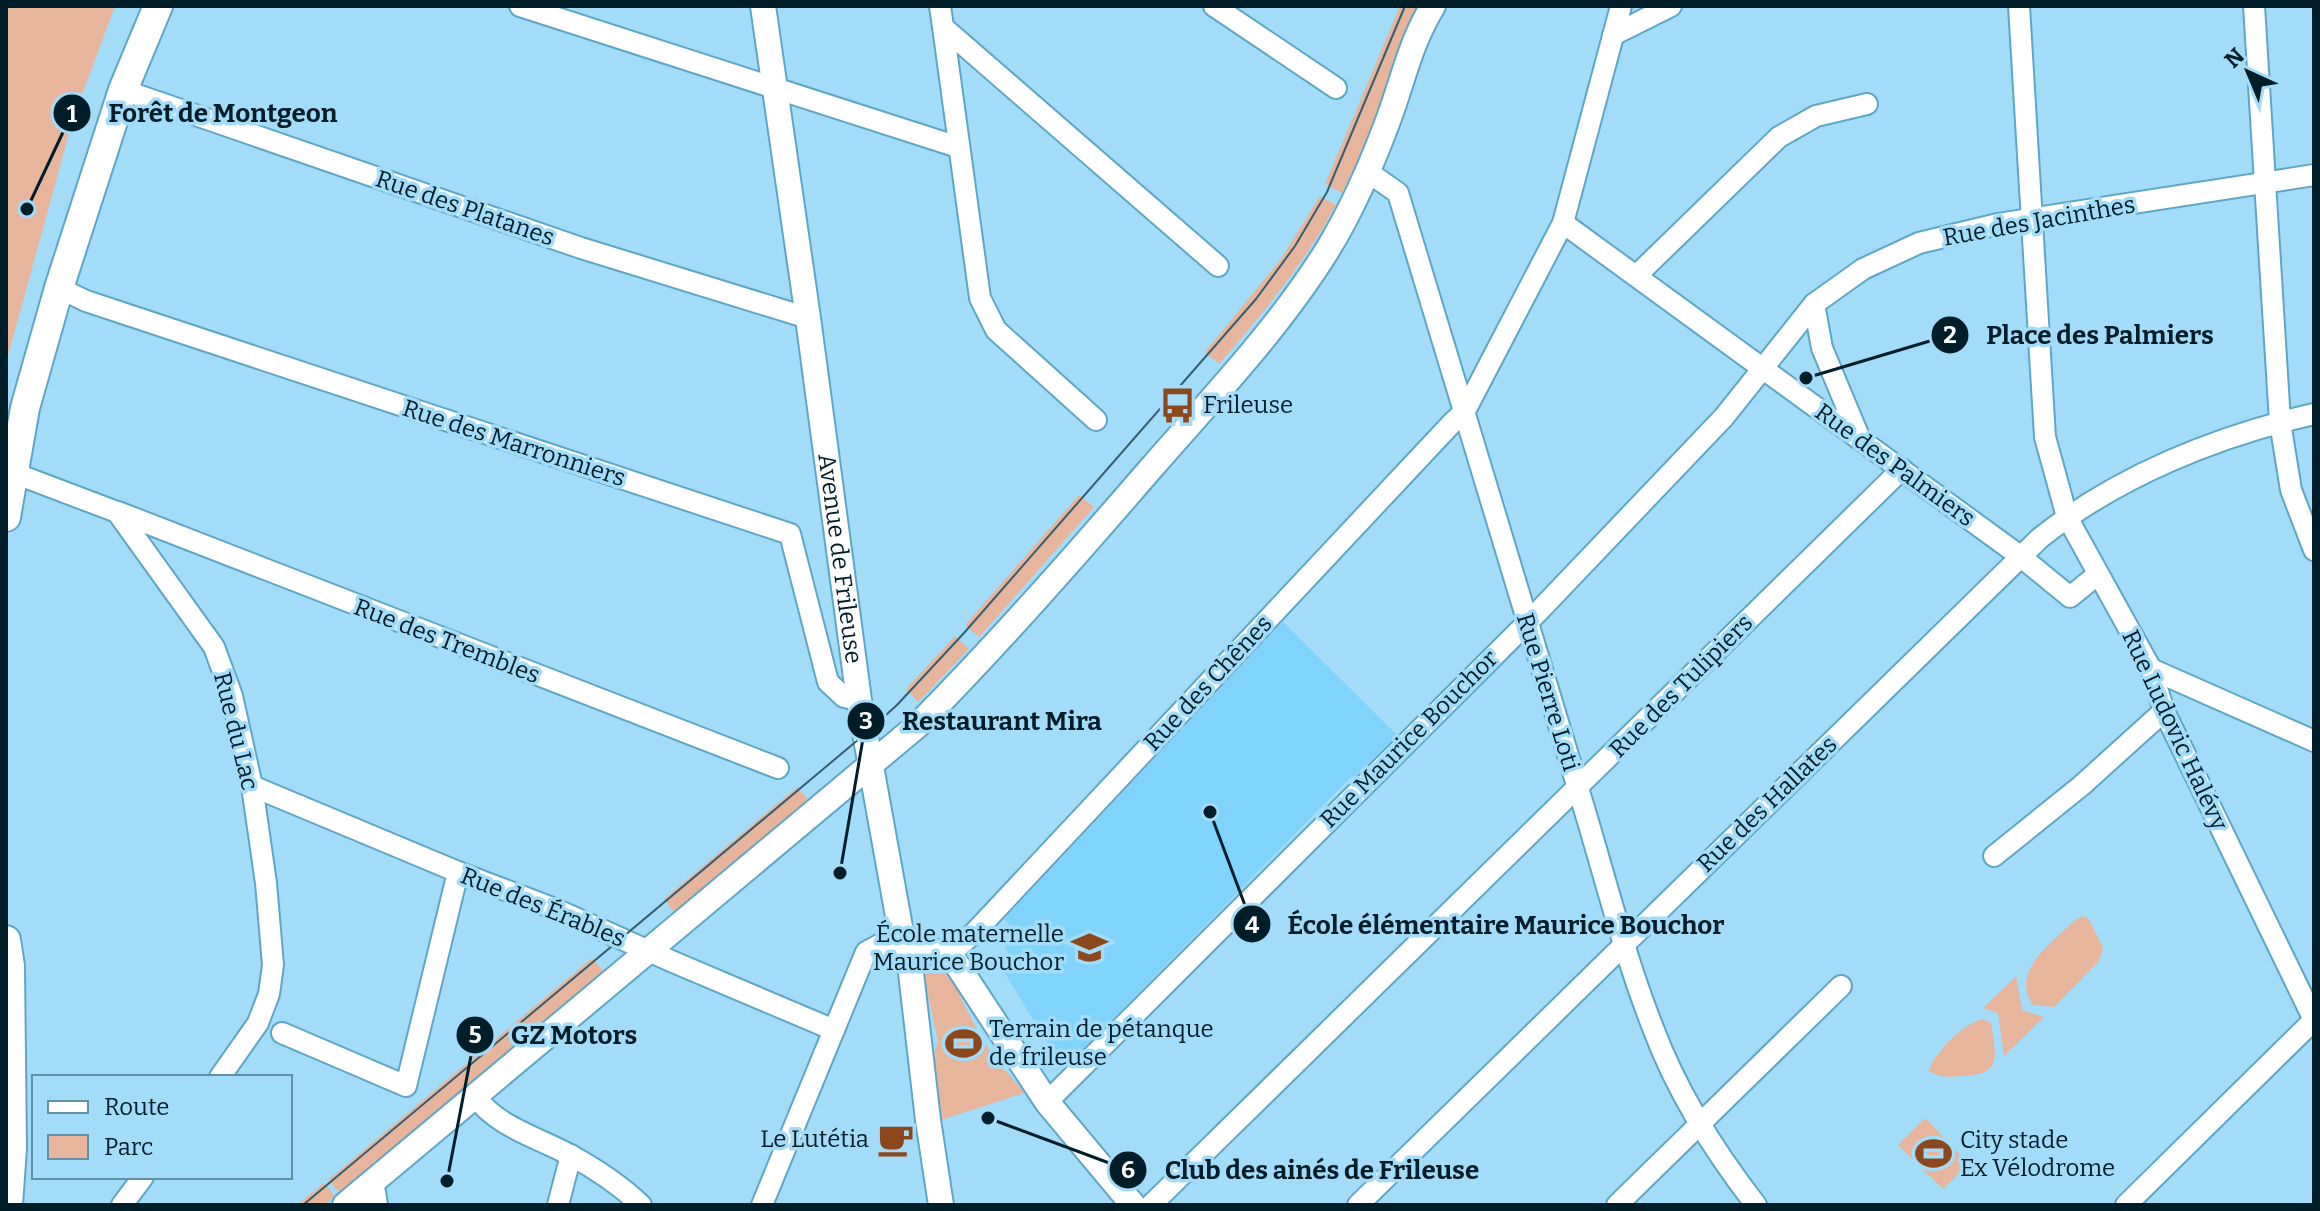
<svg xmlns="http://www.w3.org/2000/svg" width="2320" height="1211" font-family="Bitter,serif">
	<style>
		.built { fill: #80d3fa }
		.green { fill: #e6b59b }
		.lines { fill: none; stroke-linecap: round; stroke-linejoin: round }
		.minor-casing { stroke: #5ea6c8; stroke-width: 24 }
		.tertiary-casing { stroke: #5ea6c8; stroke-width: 28 }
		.secondary-casing { stroke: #5ea6c8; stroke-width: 32 }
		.minor { stroke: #fff; stroke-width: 20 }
		.tertiary { stroke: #fff; stroke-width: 24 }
		.secondary { stroke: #fff; stroke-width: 28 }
		.tram { stroke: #375d70; stroke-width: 2 }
		.labels { text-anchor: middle; stroke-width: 7; stroke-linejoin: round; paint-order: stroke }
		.street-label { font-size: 24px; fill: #001d2a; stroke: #a3dcf8 }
		.poi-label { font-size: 24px; fill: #001d2a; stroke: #a3dcf8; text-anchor: start }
		.leader { fill: none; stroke: #001d2a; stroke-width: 3 }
		.callout-dot { fill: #001d2a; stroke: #a3dcf8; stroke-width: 3 }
		.mark-label { font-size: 24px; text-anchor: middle; font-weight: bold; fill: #fff }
		.callout-label { font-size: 26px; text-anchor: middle; font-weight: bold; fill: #001d2a; stroke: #a3dcf8; stroke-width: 7; stroke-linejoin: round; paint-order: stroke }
	</style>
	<rect width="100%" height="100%" fill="#a3dcf8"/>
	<path class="built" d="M1283 622 1397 735 1354 777 1352 776 1071 1061 1058 1060 1001 967 1012 960 1004 945 1015 931 1004 919Z"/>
	<g class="green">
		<path d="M6 6H115L73 119 6 363Z"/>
		<path d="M1400 6H1422C1392 68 1372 132 1342 193L1325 184Z"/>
		<path d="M1320 196 1336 205C1304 263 1263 314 1219 364L1205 352 1280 260Z"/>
		<path d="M1079 495 1094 507 979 637 965 625Z"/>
		<path d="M955 636 969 649 918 702 906 689Z"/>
		<path d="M797 787 809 801 675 913 664 899Z"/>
		<path d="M2082 916 2089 919 2103 948 2099 961 2054 1007 2033 1005C2009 971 2053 942 2075 920Z"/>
		<path d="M592 958 604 972 340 1193 328 1180Z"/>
		<path d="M935 962C955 967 956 990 965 1006 975 1026 986 1047 1000 1065 1008 1075 1017 1082 1024 1093L941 1120 930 1065 938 1041 923 973 928 965Z"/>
		<path d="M2016 976 2022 1010 2044 1017 2004 1056 1998 1013 1983 1008Z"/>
		<path d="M1983 1019 1991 1023C1996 1057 2003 1075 1961 1076 1948 1077 1940 1078 1929 1071 1932 1055 1966 1021 1983 1019Z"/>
		<path d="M1925 1118 1969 1164 1943 1189 1898 1145Z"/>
		<path d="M324 1183 335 1196 325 1205H297Z"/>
	</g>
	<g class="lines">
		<defs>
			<g id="minor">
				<path d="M520 6 958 147"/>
				<path d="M940 6 943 27 1218 266"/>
				<path d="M1214 6 1336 88"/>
				<path d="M2019 6 2045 437 2067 517 2151 669 2164 711 2314 1020"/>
				<path d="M2254 6 2280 422 2291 490 2314 550"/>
				<path d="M943 27 980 298 996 330 1096 420"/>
				<path d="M1613 35 1671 6"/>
				<path d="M123 90 581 248 808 318"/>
				<path d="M1368 172 1398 193C1459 390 1516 588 1577 785 1602 865 1622 949 1653 1028 1677 1092 1714 1151 1756 1205"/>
				<path d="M1563 223 2020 556 2070 597 2097 575"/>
				<path d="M1637 275 1779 137 1816 116 1867 104"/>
				<path d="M59 288 86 301 790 534 828 682 844 697 859 700"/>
				<path d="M1814 304 1822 348 1860 439"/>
				<path d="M14 473 117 512 214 647 232 696 252 786 266 883 273 965 269 994 258 1023 220 1077"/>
				<path d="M118 512 778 768"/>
				<path d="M2151 669 2314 741"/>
				<path d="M252 786 458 872 555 909 671 961 834 1030"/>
				<path d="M1994 856 2081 786 2164 711"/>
				<path d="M950 954 974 933 1453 422 1465 411 1563 223 1621 6"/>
				<path d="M282 1033 406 1086 458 872"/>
				<path d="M475 1096C497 1127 537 1137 570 1155 596 1169 620 1185 641 1205"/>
				<path d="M1047 1102 1538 612 1724 417 1814 304 1863 269 1919 243 1998 224 2314 175"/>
				<path d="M369 1185 375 1192 377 1205"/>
				<path d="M122 1205 143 1177"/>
				<path d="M558 1205 571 1155"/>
				<path d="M762 1205 866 952 879 945 908 947"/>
				<path d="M1151 1205 1902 469"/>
				<path d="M1358 1205 2040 538C2118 476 2217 436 2314 414"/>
				<path d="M1617 1205 1841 986"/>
				<path d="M2126 1205 2314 1020"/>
			</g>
			<g id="tertiary">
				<path id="s1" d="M763 6 808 318 859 700 900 927 908 947 928 1120 941 1205"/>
				<path d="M908 947 950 954 1047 1102 1133 1205"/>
				<path d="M345 1205 918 725C1000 642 1077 554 1153 466 1214 396 1279 328 1328 249 1353 208 1372 164 1389 118 1403 80 1411 41 1433 6"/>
			</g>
			<g id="secondary">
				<path d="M6 517 25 408 59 288 123 90 158 6"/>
				<path d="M6 940 10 966 12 1148 8 1205"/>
			</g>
		</defs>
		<use href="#minor" class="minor-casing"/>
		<use href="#tertiary" class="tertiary-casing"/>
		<use href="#secondary" class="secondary-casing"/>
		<use href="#minor" class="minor"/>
		<use href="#tertiary" class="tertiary"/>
		<use href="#secondary" class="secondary"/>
		<path class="tram" d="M303 1205 865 734 897 705 964 633 1256 299 1295 246 1327 192 1405 6"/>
	</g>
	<defs>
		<symbol id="bus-bare" viewBox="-9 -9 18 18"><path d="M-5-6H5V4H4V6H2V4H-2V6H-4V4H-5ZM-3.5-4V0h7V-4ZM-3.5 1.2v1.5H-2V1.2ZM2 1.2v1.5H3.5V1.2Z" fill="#8c481c" stroke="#a3dcf8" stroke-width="2.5" paint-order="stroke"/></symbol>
		<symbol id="school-bare" viewBox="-9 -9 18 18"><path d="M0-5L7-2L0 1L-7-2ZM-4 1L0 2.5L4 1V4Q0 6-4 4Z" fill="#8c481c" stroke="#a3dcf8" stroke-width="2.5" paint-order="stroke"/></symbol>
		<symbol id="stadium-bare" viewBox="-9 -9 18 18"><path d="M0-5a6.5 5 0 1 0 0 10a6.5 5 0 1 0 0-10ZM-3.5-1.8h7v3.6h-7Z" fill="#8c481c" stroke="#a3dcf8" stroke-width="2.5" paint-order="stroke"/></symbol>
		<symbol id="cafe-bare" viewBox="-9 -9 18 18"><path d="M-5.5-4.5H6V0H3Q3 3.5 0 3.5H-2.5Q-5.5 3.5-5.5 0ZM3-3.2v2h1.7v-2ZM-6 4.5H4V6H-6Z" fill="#8c481c" stroke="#a3dcf8" stroke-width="2.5" paint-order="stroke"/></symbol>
	</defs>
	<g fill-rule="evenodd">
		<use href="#bus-bare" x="1152" y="380" width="51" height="51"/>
		<use href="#school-bare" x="1064" y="922" width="51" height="51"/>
		<use href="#stadium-bare" x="938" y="1018" width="51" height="51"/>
		<use href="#cafe-bare" x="870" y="1114" width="51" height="51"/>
		<use href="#stadium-bare" x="1908" y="1128" width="51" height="51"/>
	</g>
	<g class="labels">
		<g class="street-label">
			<text transform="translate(465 208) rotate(19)" y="8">Rue des Platanes</text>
			<text transform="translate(2039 221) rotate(-10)" y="8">Rue des Jacinthes</text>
			<text transform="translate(514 443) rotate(18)" y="8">Rue des Marronniers</text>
			<text transform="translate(1895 465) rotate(36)" y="8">Rue des Palmiers</text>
			<text dy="8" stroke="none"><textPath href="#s1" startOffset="558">Avenue de Frileuse</textPath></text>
			<text transform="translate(447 641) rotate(21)" y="8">Rue des Trembles</text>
			<text transform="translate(1208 683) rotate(-47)" y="8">Rue des Chênes</text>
			<text transform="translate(1681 686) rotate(-45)" y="8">Rue des Tulipiers</text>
			<text transform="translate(1548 692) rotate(73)" y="8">Rue Pierre Loti</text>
			<text transform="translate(2175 730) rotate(65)" y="8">Rue Ludovic Halévy</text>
			<text transform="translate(236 731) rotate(76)" y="8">Rue du Lac</text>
			<text transform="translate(1409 739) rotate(-45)" y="8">Rue Maurice Bouchor</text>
			<text transform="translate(1767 804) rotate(-44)" y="8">Rue des Hallates</text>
			<text transform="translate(543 907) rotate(22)" y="8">Rue des Érables</text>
		</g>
		<g class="poi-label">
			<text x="1203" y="413">Frileuse</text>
			<text x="1064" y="942" text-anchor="end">École maternelle<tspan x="1064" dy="28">Maurice Bouchor</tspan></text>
			<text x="989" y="1037">Terrain de pétanque<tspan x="989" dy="28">de frileuse</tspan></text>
			<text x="869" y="1147" text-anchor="end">Le Lutétia</text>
			<text x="1960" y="1148">City stade<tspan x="1960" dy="28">Ex Vélodrome</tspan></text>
		</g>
	</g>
	<path class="leader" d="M27 209L72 113M1806 378L1950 335M840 873L866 721M1210 812L1252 924M447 1181L475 1035M988 1118L1128 1170"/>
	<g class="callout-dot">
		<circle cx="27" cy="209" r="8"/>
		<circle cx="1806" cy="378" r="8"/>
		<circle cx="840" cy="873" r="8"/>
		<circle cx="1210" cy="812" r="8"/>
		<circle cx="447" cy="1181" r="8"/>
		<circle cx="988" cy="1118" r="8"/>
		<circle cx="72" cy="113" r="20"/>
		<circle cx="1950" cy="335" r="20"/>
		<circle cx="866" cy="721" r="20"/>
		<circle cx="1252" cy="924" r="20"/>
		<circle cx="475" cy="1035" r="20"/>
		<circle cx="1128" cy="1170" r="20"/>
	</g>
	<g class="mark-label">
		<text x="72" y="122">1</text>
		<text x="1950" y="343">2</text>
		<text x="866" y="729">3</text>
		<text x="1252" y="933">4</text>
		<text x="475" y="1043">5</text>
		<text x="1128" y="1178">6</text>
	</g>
	<g class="callout-label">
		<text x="223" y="122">Forêt de Montgeon</text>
		<text x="2100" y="344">Place des Palmiers</text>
		<text x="1002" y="730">Restaurant Mira</text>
		<text x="1506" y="934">École élémentaire Maurice Bouchor</text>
		<text x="574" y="1044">GZ Motors</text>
		<text x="1322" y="1179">Club des ainés de Frileuse</text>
	</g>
	<rect width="2320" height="1211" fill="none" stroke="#001d2a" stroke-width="16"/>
	<rect x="32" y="1075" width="260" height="104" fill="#a3dcf8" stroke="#6290a6" stroke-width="2"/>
	<rect x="48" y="1101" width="40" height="12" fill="#ffffff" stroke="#6290a6" stroke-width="2"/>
	<text x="104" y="1115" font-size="24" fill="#001d2a">Route</text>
	<rect x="48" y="1135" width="40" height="24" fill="#e6b59b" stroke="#6290a6" stroke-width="2"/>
	<text x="104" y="1155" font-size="24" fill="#001d2a">Parc</text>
	<g transform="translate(2248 72) rotate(316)" stroke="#a3dcf8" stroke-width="6" paint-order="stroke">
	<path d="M0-6L14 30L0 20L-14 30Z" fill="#001d2a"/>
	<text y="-12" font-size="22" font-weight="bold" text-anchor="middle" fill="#001d2a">N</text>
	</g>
</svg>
